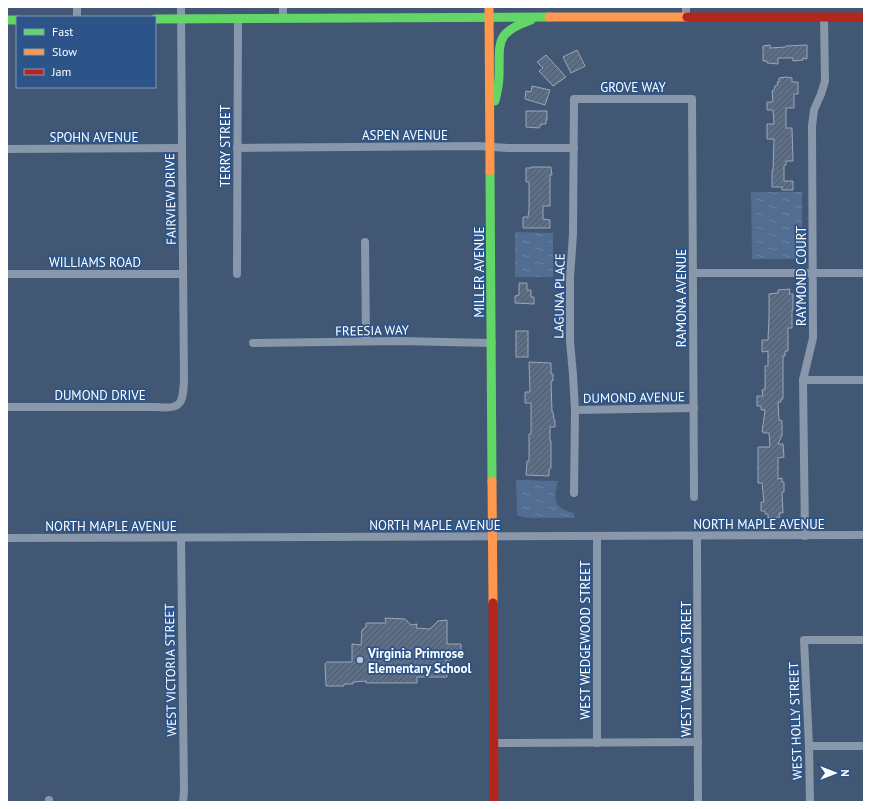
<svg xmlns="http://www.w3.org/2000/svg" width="871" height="809" font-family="'PT Sans',sans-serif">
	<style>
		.water { fill: url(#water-ripples) }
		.building { fill: url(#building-hatch); stroke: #9ba7b7 }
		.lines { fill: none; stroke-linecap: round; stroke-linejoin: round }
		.street { stroke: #8897a9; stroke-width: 8 }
		.fast { stroke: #63d668; stroke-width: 9 }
		.slow { stroke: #ff974d; stroke-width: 9 }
		.jam { stroke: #b3261e; stroke-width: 9 }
		.poi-dot { fill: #bcc4ce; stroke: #2c5488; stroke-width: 1.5 }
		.labels { text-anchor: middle; stroke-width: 3.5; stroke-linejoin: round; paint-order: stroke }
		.street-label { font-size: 13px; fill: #fff; stroke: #2c5488 }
		.poi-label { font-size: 13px; font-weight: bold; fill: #fff; stroke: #2c5488; text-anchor: start }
	</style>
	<defs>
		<pattern id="water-ripples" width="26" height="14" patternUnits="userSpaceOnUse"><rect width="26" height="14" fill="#516d91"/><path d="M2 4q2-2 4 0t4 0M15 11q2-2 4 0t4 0" fill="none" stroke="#6b83a2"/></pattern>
		<pattern id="building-hatch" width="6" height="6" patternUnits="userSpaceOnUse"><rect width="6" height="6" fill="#5e6f85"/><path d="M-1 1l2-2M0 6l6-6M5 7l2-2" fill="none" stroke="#535a63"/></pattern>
	</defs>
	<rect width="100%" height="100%" fill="#415773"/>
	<g class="water">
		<path d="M751 192H802V257L798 259H752Z"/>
		<path d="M515 232 553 233V277H515Z"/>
		<path d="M516 480 558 481C553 499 553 508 574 513L575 518H531L522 517 517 515Z"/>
	</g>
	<g class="building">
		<path d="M770 45V48L786 47V46L807 45V59L803 58V60L793 61V58H778V64L767 63V61H763V46Z"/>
		<path d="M577 50 585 66 571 73 563 57Z"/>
		<path d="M546 55 566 77 553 86 539 71 543 68 537 62Z"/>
		<path d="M786 77 792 78V82H798V94H794V108H786V128H792L793 161H786V165H784V181H793V190H782V187H772V170H773L774 139H767V124H774L773 110H767V102H773L772 91 774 90 775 86 778 85 777 82H779V78Z"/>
		<path d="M532 86 550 90 545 105 525 99 526 91 531 92Z"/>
		<path d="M526 111H547V120H546V124H541V126H540L539 128 526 127Z"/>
		<path d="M531 167H551L552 175H550V206H543V219L550 220V228H523V217H528L529 210V182H526V168H531Z"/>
		<path d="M519 283H527V290H531V297H534V304L515 303V296L519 295Z"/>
		<path d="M790 289 789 294H793V310H792V328H788V351H785V356H783V399H781V402H778L779 420 782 421V435L778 444H783L784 457 778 458V479L782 478V482H784V492H782L783 513H779L780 517 768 518V514H765V511H761V502H764L762 483H758V447H770L769 433H764V432H762L765 410H761V406H757V396H763L762 390 765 389V366H768V351L762 352V340H768L769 317V294L778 293V290Z"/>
		<rect x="516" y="331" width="12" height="26"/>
		<path d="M529 362 551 363V374H553V381H551L552 412H553L554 420H555V427H550V441H551V468L549 470V476L526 475 527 461H529V434H531V403H525V392H530Z"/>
		<path d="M385 618 405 619 411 625 417 624 416 628 430 629 438 621 447 620V644H461V650L451 660H446L447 677H417V683H366V681L353 682V684H344V686H326L325 664 327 662H352V644L361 645 362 630 366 627V623H386Z"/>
	</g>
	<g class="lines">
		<g class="street">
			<path d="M77 7V17"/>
			<path d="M283 7V18"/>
			<path d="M686 7V17"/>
			<path d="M237 148 478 146 508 148H574"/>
			<path d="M7 149 182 148"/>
			<path d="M365 242 366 341"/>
			<path d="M693 273H864"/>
			<path d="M7 274H183"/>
			<path d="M237 274 238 18"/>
			<path d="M253 343 399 341 492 343"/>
			<path d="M803 380H864"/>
			<path d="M7 407H158C182 410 183 402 184 380L182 148 181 7"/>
			<path d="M575 410 694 408"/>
			<path d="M574 493 575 410 573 375 570 341V278L573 234 574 99H692L694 497"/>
			<path d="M697 536 698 802"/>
			<path d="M805 536 803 380 813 338 812 126 814 110 821 94 825 81 824 17"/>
			<path d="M597 537V743"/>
			<path d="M7 538 864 535"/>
			<path d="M181 538 184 791 183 802"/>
			<path d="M494 743 698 742"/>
			<path d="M809 746H864"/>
			<path d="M49 800V802"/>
			<path d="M810 802 809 746 804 640H864"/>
		</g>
		<g class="fast">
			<path d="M155 19 549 17"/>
			<path d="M7 20H17"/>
			<path d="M495 101C497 93 499 85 499 76 500 42 494 33 531 20"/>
			<path d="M490 171 492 481"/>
		</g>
		<g class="slow">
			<path d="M489 7 490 171"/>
			<path d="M549 17H687"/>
			<path d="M492 481 493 603"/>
		</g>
		<g class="jam">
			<path d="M687 17H864"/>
			<path d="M493 603 494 802"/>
		</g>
	</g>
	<circle class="poi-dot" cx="360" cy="660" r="4"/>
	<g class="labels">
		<g class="street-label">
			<text x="633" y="92">GROVE WAY</text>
			<text x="405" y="140">ASPEN AVENUE</text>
			<text x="94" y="142">SPOHN AVENUE</text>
			<text transform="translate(225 146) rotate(-90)" y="5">TERRY STREET</text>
			<text transform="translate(170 199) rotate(-91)" y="5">FAIRVIEW DRIVE</text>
			<text x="95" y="267">WILLIAMS ROAD</text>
			<text transform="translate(479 272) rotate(-90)" y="5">MILLER AVENUE</text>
			<text transform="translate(801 276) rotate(-90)" y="5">RAYMOND COURT</text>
			<text transform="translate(559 296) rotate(-89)" y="5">LAGUNA PLACE</text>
			<text transform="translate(681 298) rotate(-90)" y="5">RAMONA AVENUE</text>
			<text transform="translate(372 330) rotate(-1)" y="5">FREESIA WAY</text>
			<text x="100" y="400">DUMOND DRIVE</text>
			<text transform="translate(634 397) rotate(-1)" y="5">DUMOND AVENUE</text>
			<text x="759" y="529">NORTH MAPLE AVENUE</text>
			<text x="435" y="530">NORTH MAPLE AVENUE</text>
			<text x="111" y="531">NORTH MAPLE AVENUE</text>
			<text transform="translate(585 640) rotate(-90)" y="5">WEST WEDGEWOOD STREET</text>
			<text transform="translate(686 669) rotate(-90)" y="5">WEST VALENCIA STREET</text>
			<text transform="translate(170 670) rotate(-91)" y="5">WEST VICTORIA STREET</text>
			<text transform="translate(795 721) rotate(-92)" y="5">WEST HOLLY STREET</text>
		</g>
		<g class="poi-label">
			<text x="368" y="658">Virginia Primrose<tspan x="368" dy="15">Elementary School</tspan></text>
		</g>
	</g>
	<rect width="871" height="809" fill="none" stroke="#ffffff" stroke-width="16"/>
	<rect x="16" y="16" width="140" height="72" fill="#2c5488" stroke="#8098b8"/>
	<rect x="24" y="29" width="20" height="6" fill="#63d668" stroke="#8098b8"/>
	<text x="52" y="36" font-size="12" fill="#ffffff">Fast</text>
	<rect x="24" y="49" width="20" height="6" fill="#ff974d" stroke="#8098b8"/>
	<text x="52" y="56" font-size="12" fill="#ffffff">Slow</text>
	<rect x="24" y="69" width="20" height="6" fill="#b3261e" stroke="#8098b8"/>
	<text x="52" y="76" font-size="12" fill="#ffffff">Jam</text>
	<g transform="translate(835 773) rotate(90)" stroke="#2c5488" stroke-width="3" paint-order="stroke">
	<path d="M0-3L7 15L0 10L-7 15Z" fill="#ffffff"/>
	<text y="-6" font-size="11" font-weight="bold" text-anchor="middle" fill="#ffffff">N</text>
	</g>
</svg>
